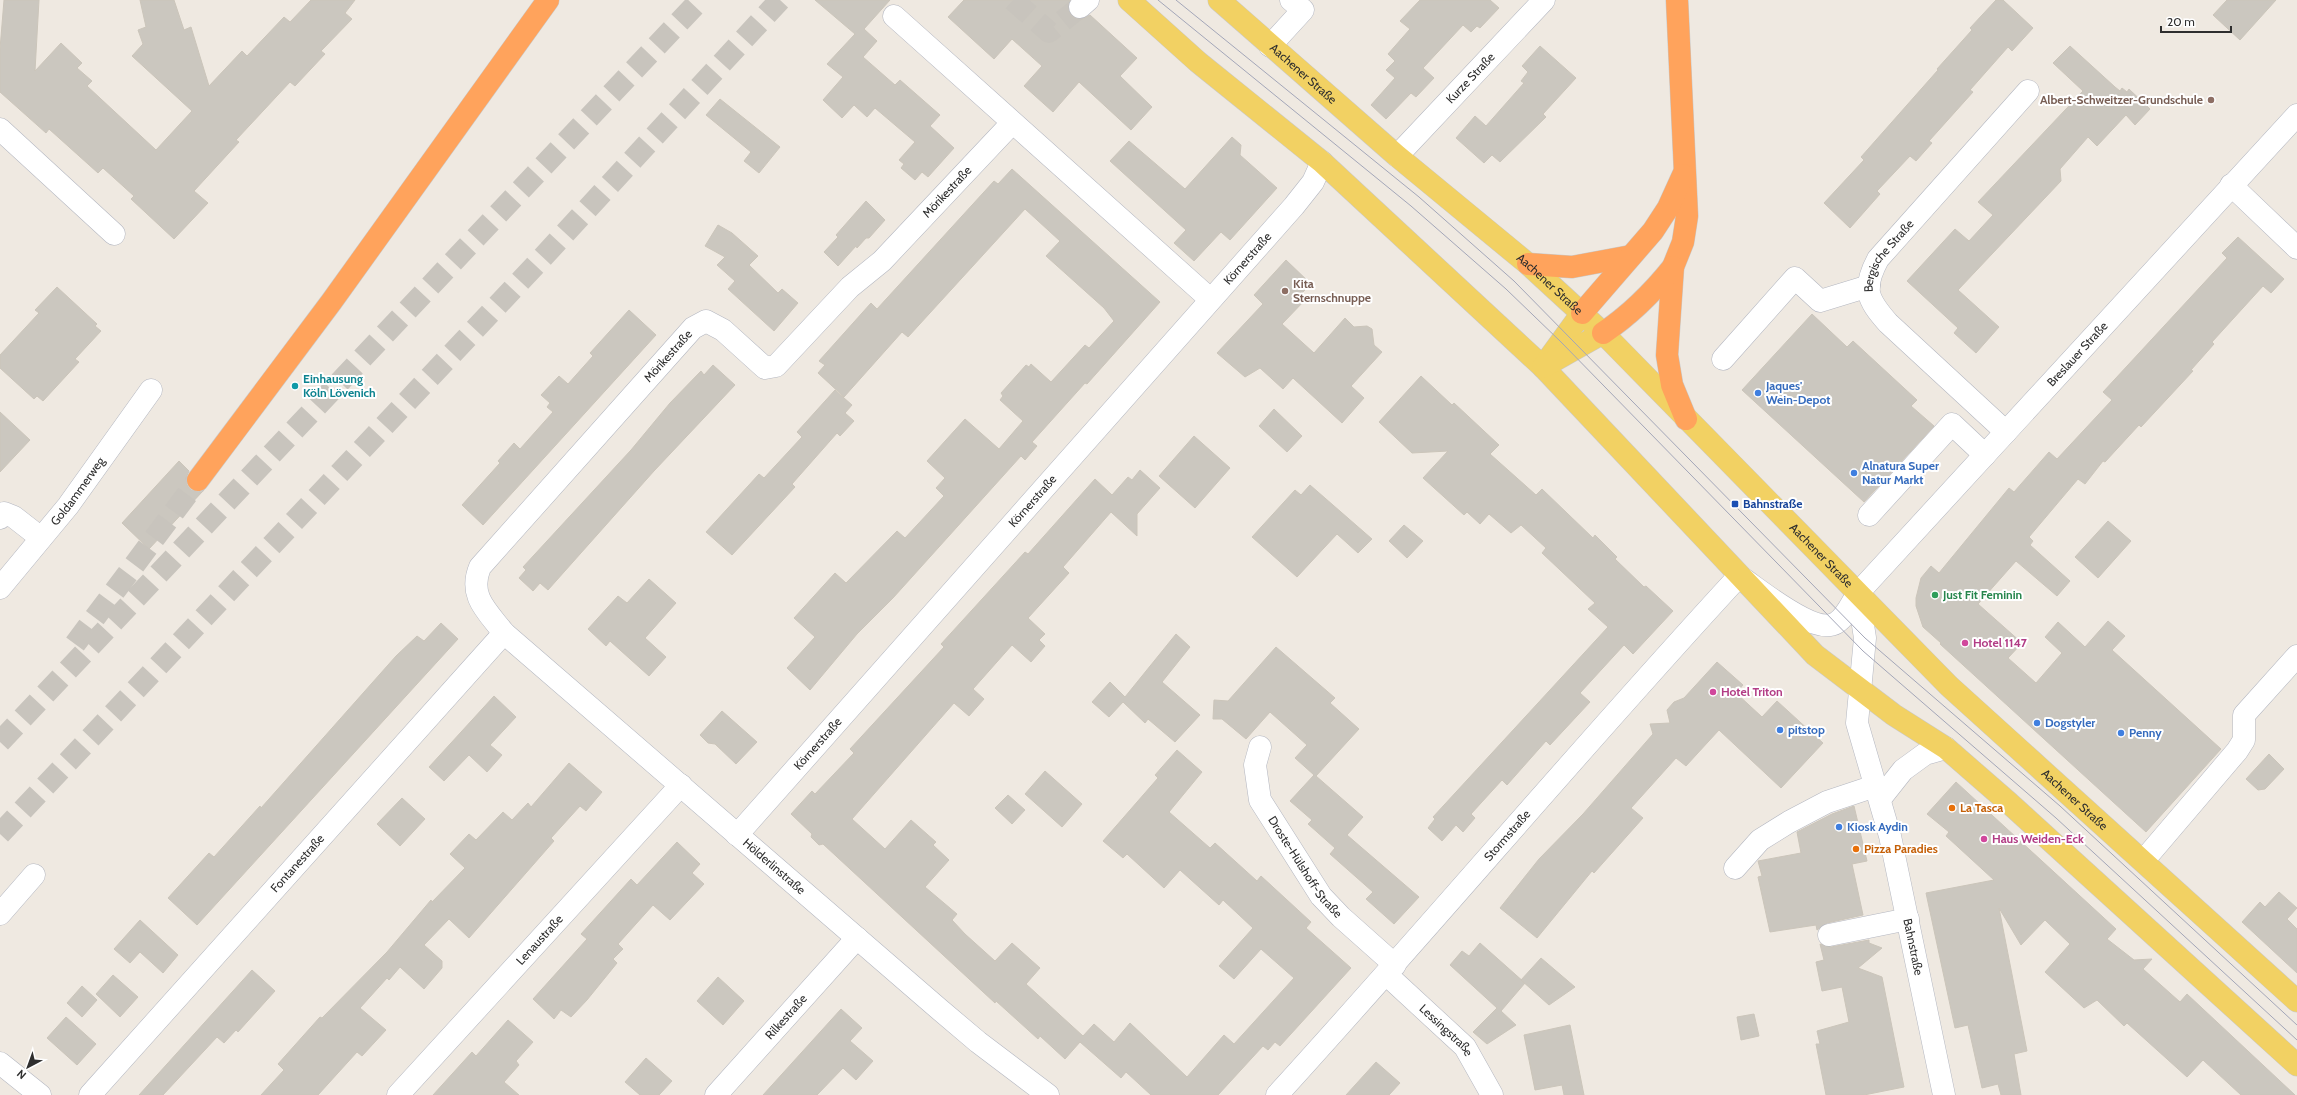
<svg xmlns="http://www.w3.org/2000/svg" width="2297" height="1095" font-family="Cabin,sans-serif">
	<style>
		.building { fill: #cbc7bf; stroke: #cbc5ba }
		.lines { fill: none; stroke-linecap: round; stroke-linejoin: round }
		.minor-tunnel { stroke: #c8c4bd; stroke-width: 22; stroke-dasharray: 22 11; stroke-linecap: butt }
		.highway-tunnel { stroke: #c8c4bd; stroke-width: 22; stroke-dasharray: 22 11; stroke-linecap: butt }
		.minor-casing { stroke: #b4b7c1; stroke-width: 23 }
		.major-casing { stroke: #c9c9c9; stroke-width: 23 }
		.highway-casing { stroke: #c9c9c9; stroke-width: 23 }
		.minor { stroke: #fff; stroke-width: 22 }
		.major { stroke: #f2d163; stroke-width: 22 }
		.highway { stroke: #ffa35c; stroke-width: 22 }
		.tram { stroke: #a3a6b8; stroke-width: 1 }
		.education-dot { fill: #8d6e63; stroke: #fff; stroke-width: 1.5 }
		.culture-dot { fill: #0f9aa8; stroke: #fff; stroke-width: 1.5 }
		.shop-dot { fill: #3f7fe0; stroke: #fff; stroke-width: 1.5 }
		.transit-dot { fill: #1a4fb4; stroke: #fff; stroke-width: 1.5 }
		.leisure-dot { fill: #2e9e5b; stroke: #fff; stroke-width: 1.5 }
		.hotel-dot { fill: #d1479c; stroke: #fff; stroke-width: 1.5 }
		.food-dot { fill: #e8710a; stroke: #fff; stroke-width: 1.5 }
		.labels { text-anchor: middle; stroke-width: 4; stroke-linejoin: round; paint-order: stroke }
		.street-label { font-size: 12px; fill: #2e2e2e; stroke: #fff }
		.education-label { font-size: 12px; font-weight: bold; fill: #785e54; stroke: #fff; text-anchor: end }
		.culture-label { font-size: 12px; font-weight: bold; fill: #0d838f; stroke: #fff; text-anchor: start }
		.shop-label { font-size: 12px; font-weight: bold; fill: #366cbe; stroke: #fff; text-anchor: start }
		.transit-label { font-size: 12px; font-weight: bold; fill: #164399; stroke: #fff; text-anchor: start }
		.leisure-label { font-size: 12px; font-weight: bold; fill: #27864d; stroke: #fff; text-anchor: start }
		.hotel-label { font-size: 12px; font-weight: bold; fill: #b23c85; stroke: #fff; text-anchor: start }
		.food-label { font-size: 12px; font-weight: bold; fill: #c56008; stroke: #fff; text-anchor: start }
	</style>
	<rect width="100%" height="100%" fill="#efe9e1"/>
	<g class="building">
		<path d="M4 0H39L35 71 61 43 82 63 77 68 92 81 87 86 156 150 192 111 132 56 143 44 138 30 146 27 140 0H174L184 30 191 27 209 86 242 51 247 56 284 17 290 22 311 0H355L345 13 352 19 321 51 325 54 295 86 290 82 236 140 239 142 194 191 208 203 174 239 131 199 134 196 103 168 98 173 49 129 46 133 0 92V49Z"/>
		<path d="M815 0H890L864 29 877 41 863 57 895 85 900 80 940 115 930 126 954 148 928 177 922 172 915 180 901 168 904 164 899 160 915 142 875 108 867 117 854 105 842 118 823 100 843 77 827 64 855 34Z"/>
		<path d="M964 0H1070L1068 9 1071 15 1082 19 1090 15 1137 58 1120 76 1152 107 1131 130 1079 82 1053 112 1024 86 1042 66 1012 39 994 59 948 17Z"/>
		<path d="M1420 0H1490L1499 8 1480 28 1477 26 1471 32 1463 25 1423 68 1434 78 1416 97 1411 93 1386 119 1371 105 1395 78 1386 70 1395 61 1388 54 1410 29 1400 21Z"/>
		<path d="M1996 0H2003L2033 28 2012 51 2008 47 1970 90 1973 92 1929 141 1932 143 1916 161 1910 156 1877 191 1880 194 1850 228 1824 203 1864 160 1861 157 1938 70 1937 69 1972 30 1970 28Z"/>
		<path d="M2227 0H2276L2240 40 2213 15Z"/>
		<path d="M1540 46 1576 78 1543 114 1546 117 1500 162 1492 155 1484 163 1456 138 1475 116 1486 126 1524 83 1521 81 1528 72 1522 66Z"/>
		<path d="M2070 46 2115 87 2120 91 2122 88 2127 92 2129 89 2150 109 2135 125 2126 115 2097 146 2088 137 2060 169 2061 181 1958 290 1999 327 1976 353 1954 333 1958 328 1907 281 1955 229 1969 241 1993 215 1978 202 2083 91 2053 63Z"/>
		<path d="M720 99 780 147 759 173 744 161 751 152 706 115Z"/>
		<path d="M1232 137 1241 145 1240 155 1277 188 1230 240 1221 232 1194 261 1174 243 1186 230 1110 161 1129 141 1185 189Z"/>
		<path d="M1012 169 1160 302 1087 384 1085 383 1032 442 1037 446 1025 460 1021 456 893 598 857 634 810 690 787 668 815 637 794 618 835 573 846 583 897 531 905 538 944 496 936 488 945 478 927 461 965 419 999 449 1023 421 1000 400 1003 396 1001 393 1018 374 1026 365 1029 367 1031 364 1051 382 1085 345 1089 348 1114 321 1104 308 1046 256 1060 241 1025 209 908 337 902 332 844 397 818 373 825 365 819 361 871 303 877 309 994 181 998 184Z"/>
		<path d="M866 201 885 220 869 238H866L857 248 856 246 838 266 824 252 838 237 836 235Z"/>
		<path d="M718 225 732 233 758 256 749 265 778 293 782 289 798 303 774 331 728 289 735 281 717 265 725 257 705 246Z"/>
		<path d="M2238 237 2284 279 2271 293 2263 286 2212 342 2214 344 2191 370 2193 371 2141 427 2139 425 2105 462 2103 461 2085 484 2078 479 2029 537 2033 541 2030 545 2070 581 2057 596 2016 561 1978 604 2022 643 2008 658 2036 683 2062 653 2045 637 2058 622 2085 647 2108 621 2125 636 2112 650 2221 749 2146 832 1940 644 1941 643 1923 627 1916 606V598L1921 578 1931 566 1939 573 2009 488 2014 492 2049 452 2057 459 2112 400 2103 392 2227 258 2222 253Z"/>
		<path d="M1286 260 1311 284 1301 294 1306 299 1282 324 1314 353 1345 318 1354 327 1367 326 1372 329 1374 345 1382 352 1351 386 1364 398 1342 423 1293 378 1283 389 1260 368 1245 377 1217 353 1263 304 1254 295Z"/>
		<path d="M57 287 97 324 95 326 101 331 75 359 79 362 43 401 37 396 34 399 0 368V355L39 313 35 310Z"/>
		<path d="M629 310 656 335 483 525 462 505 500 463 498 461 514 443 520 449 553 412 547 407 550 403 541 395 559 376 568 384 593 356 590 353Z"/>
		<path d="M1812 314 1847 347 1853 341 1917 400 1911 406 1934 426 1864 502 1742 390Z"/>
		<path d="M713 365 735 385 654 471 548 590 540 583 533 591 519 578 526 570 523 567 631 450 670 403 701 371 704 375Z"/>
		<path d="M1421 376 1452 405 1454 403 1499 445 1490 454 1536 495 1542 489 1593 538 1595 535 1617 557 1615 559 1644 587 1646 586 1673 611 1633 654 1624 645 1580 693 1590 702 1550 745 1546 741 1507 785 1502 780 1471 814 1475 818 1463 832 1456 825 1442 841 1428 828 1435 819 1433 817 1608 627 1588 609 1595 603 1542 553 1546 548 1521 525 1511 533 1489 514 1480 524 1467 512 1464 515 1423 478 1448 451 1412 453 1379 422Z"/>
		<path d="M835 390 852 405 845 413 854 421 840 436 837 433 792 484 795 487 732 555 706 532 759 474 764 478 802 437 797 432Z"/>
		<path d="M1274 409 1302 436 1287 452 1259 426Z"/>
		<path d="M0 412 30 440 0 472Z"/>
		<path d="M1194 436 1230 468 1195 508 1159 476Z"/>
		<path d="M179 461 189 471 186 478 187 485 191 490 202 492 149 549 122 523Z"/>
		<path d="M1140 470 1160 488 1137 514V536L1111 512 1063 567 1069 573 1028 618 1045 634 1039 640 1045 646 1031 662 1012 645 973 689 984 699 969 716 954 703 852 819 885 849 911 820 936 842 933 845 949 860 925 887 957 914 952 920 965 934 995 961 1012 943 1040 968 1026 984 1083 1036 1094 1024 1114 1042 1130 1023 1187 1077 1224 1035 1234 1044 1294 978 1261 949 1234 979 1219 966 1253 928 1223 900 1219 905 1180 870 1164 888 1127 854 1123 858 1103 841 1158 778 1155 775 1177 750 1202 772 1169 812 1210 848 1215 843 1257 881 1261 876 1311 922 1306 928 1351 968 1280 1046 1275 1042 1268 1050 1263 1046 1218 1095H1151L1126 1072 1121 1078 1080 1042 1065 1059 1040 1036 1038 1039 996 1001 995 1003 823 844 819 845 811 837 812 834 791 814 812 791 815 794 854 753 850 749 944 647 941 644 1025 552 1028 554 1095 479 1112 495 1128 477 1132 480Z"/>
		<path d="M1310 485 1372 539 1358 553 1337 534 1297 577 1252 537 1295 490 1301 495Z"/>
		<path d="M2108 521 2131 541 2098 578 2075 557Z"/>
		<path d="M1404 525 1423 541 1407 558 1389 541Z"/>
		<path d="M649 579 676 603 645 638 666 657 649 676 610 641 606 646 588 629 618 596 627 603Z"/>
		<path d="M441 623 458 639 197 925 168 898 209 853 214 857 260 806 261 808 396 656 417 636 424 641Z"/>
		<path d="M1176 634 1190 647 1162 682 1200 715 1175 742 1148 719 1145 723 1123 702 1109 717 1092 702 1110 682 1125 697Z"/>
		<path d="M1276 647 1335 698 1330 703 1359 729 1316 776 1363 817 1347 835 1419 897 1394 924 1366 899 1373 892 1330 854 1335 848 1308 824 1312 820 1290 801 1314 775 1295 758 1307 745 1270 712 1246 739 1222 719H1213L1214 700 1228 701Z"/>
		<path d="M1717 662 1743 685 1736 693 1762 717 1777 701 1823 743 1781 788 1719 730 1686 766 1676 758 1631 808 1643 818 1594 873 1592 871 1537 938 1500 908 1539 859 1583 814 1653 734 1650 724 1670 723 1667 710 1674 702 1684 698Z"/>
		<path d="M494 696 516 717 490 745 502 755 487 772 469 755 444 781 429 767Z"/>
		<path d="M722 711 757 742 736 764 715 744 708 743 700 735Z"/>
		<path d="M2269 754 2284 769 2265 789 2258 790 2246 779Z"/>
		<path d="M569 763 602 792 586 811 580 806 551 838 554 841 469 938 449 919 424 945 442 961V968L424 989 400 967 389 980 387 978 360 1008 386 1030 362 1056 357 1052 318 1095H261L284 1070 278 1064 320 1017 322 1018 387 952 431 900 432 902 465 868 450 854 469 834 476 840 503 812 512 820 528 803 531 807Z"/>
		<path d="M1045 771 1082 804 1062 827 1025 794Z"/>
		<path d="M1956 782 2116 929 2107 939 2134 960 2152 959 2143 969 2180 1002 2187 994 2295 1095H2241L2203 1060 2187 1077 2127 1023 2124 1026 2097 1000 2084 1008 2045 972 2070 944 2045 920 2021 945 1999 908 2027 1051 2014 1054 2021 1095H2001L1998 1084 1982 1088 1968 1025 1955 1028 1926 893 1994 880 1946 836 1949 832 1927 814Z"/>
		<path d="M1008 795 1025 810 1012 824 995 808Z"/>
		<path d="M402 798 425 819 400 846 377 824Z"/>
		<path d="M1854 806 1867 861 1852 864 1863 915 1827 923 1817 930 1816 925 1770 932 1758 877 1762 876 1758 861 1801 853 1797 832 1832 814Z"/>
		<path d="M677 842 700 864 692 873 704 884 670 920 653 905 618 944 623 949 613 959 617 963 587 1000 571 1017 561 1010 554 1019 533 999 587 939 581 934 631 879 637 885Z"/>
		<path d="M2279 892 2297 908 2287 919 2297 929V973L2242 922 2260 902 2265 907Z"/>
		<path d="M140 920 178 955 163 973 140 952 130 963 114 949Z"/>
		<path d="M1869 940V943L1882 948 1858 968 1882 977 1904 1087 1864 1095H1826L1816 1044H1820L1817 1031 1849 1022 1842 987 1822 991 1816 962 1824 960 1820 944 1831 947Z"/>
		<path d="M1480 943 1525 983 1501 1011 1516 1025 1487 1044 1473 1032 1497 1008 1450 965 1462 951 1469 956Z"/>
		<path d="M1541 958 1575 987 1549 1005 1521 980Z"/>
		<path d="M252 970 275 991 238 1032 236 1030 224 1043 217 1037 163 1095H139Z"/>
		<path d="M113 975 138 997 120 1017 96 994Z"/>
		<path d="M718 977 744 1001 723 1025 697 1001Z"/>
		<path d="M82 986 97 1000 82 1017 67 1003Z"/>
		<path d="M841 1009 862 1028 850 1041 873 1061 856 1080 843 1068 817 1095H763Z"/>
		<path d="M1754 1014 1759 1036 1741 1040 1737 1017Z"/>
		<path d="M66 1017 96 1044 77 1065 47 1038Z"/>
		<path d="M508 1020 533 1042 516 1061 519 1065 504 1082 519 1095H433L472 1052 476 1056Z"/>
		<path d="M1570 1025 1584 1095H1564L1562 1085 1535 1090 1524 1035Z"/>
		<path d="M646 1058 672 1081 659 1095H640L625 1082Z"/>
		<path d="M1376 1062 1400 1083 1389 1095H1346Z"/>
	</g>
	<g class="lines">
		<path class="minor-tunnel" d="M1013 0 1049 32 1080 7"/>
		<g class="highway-tunnel">
			<path d="M75 644 198 480"/>
			<path d="M0 742 700 0"/>
			<path d="M0 834 543 257 780 0"/>
		</g>
		<defs>
			<g id="minor">
				<path d="M1080 7 1088 0"/>
				<path d="M894 16 1210 299"/>
				<path d="M1270 46 1303 10 1291 0"/>
				<path id="s1" d="M1012 123 882 261 850 287 776 366 765 368 723 330 706 321 693 328 480 567C468 596 487 611 504 633L939 1009 978 1042 1048 1095"/>
				<path d="M0 129 114 234"/>
				<path id="s2" d="M1397 156 1544 0"/>
				<path d="M2231 185 2297 248"/>
				<path d="M1723 359 1795 278 1820 301 1869 286"/>
				<path id="s3" d="M2006 432 1888 323C1867 299 1862 289 1878 259L2028 91"/>
				<path d="M1869 515 1952 424 1985 455"/>
				<path d="M0 518 4 513 14 517 41 538"/>
				<path id="s4" d="M0 588 68 506 151 390"/>
				<path id="s5" d="M1858 593 1865 638 1857 723 1890 836 1944 1095"/>
				<path id="s6" d="M1260 747 1255 765 1260 800 1321 896 1341 917 1395 965"/>
				<path d="M1880 799 1903 770 1925 754 1946 748"/>
				<path id="s7" d="M737 835 1294 206 1313 182 1322 162"/>
				<path d="M2144 860 2237 751 2244 740V715L2297 656"/>
				<path d="M1735 868 1760 840 1789 822 1827 802 1875 786"/>
				<path d="M0 914 34 875"/>
				<path d="M1829 935 1908 919"/>
				<path id="s8" d="M1387 975 1465 1047 1492 1095"/>
				<path d="M0 1063 40 1095"/>
				<path id="s9" d="M90 1095 504 633"/>
				<path id="s10" d="M398 1095 681 785"/>
				<path id="s11" d="M716 1095 857 938"/>
				<path id="s12" d="M1277 1095C1433 924 1582 746 1739 576 1759 589 1814 636 1836 623 1846 617 1852 602 1858 593L2297 115"/>
			</g>
			<g id="major">
				<path d="M1129 0 1198 62 1322 162 1543 367 1815 655 1894 715 1946 748 2008 802 2297 1065"/>
				<path id="s13" d="M1219 0 1397 156 1528 264 1603 333 1949 686 2297 1001"/>
				<path d="M1547 361 1582 313"/>
				<path d="M1543 367 1603 333"/>
			</g>
			<g id="highway">
				<path d="M1677 0 1687 216 1683 242 1673 267 1667 355 1672 385 1686 419"/>
				<path d="M1528 264 1572 267 1631 256"/>
				<path d="M1582 313 1653 231 1668 208 1683 175"/>
				<path d="M1603 333C1630 315 1653 292 1673 267"/>
				<path d="M198 480 332 301 548 0"/>
			</g>
		</defs>
		<use href="#minor" class="minor-casing"/>
		<use href="#major" class="major-casing"/>
		<use href="#highway" class="highway-casing"/>
		<use href="#minor" class="minor"/>
		<use href="#major" class="major"/>
		<use href="#highway" class="highway"/>
		<g class="tram">
			<path d="M1158 0 1411 206 1506 289 1561 342 1863 651 2056 818 2297 1040"/>
			<path d="M1176 0 1419 197 1514 281 1865 638 2060 806 2297 1025"/>
		</g>
	</g>
	<g class="education-dot">
		<circle cx="2211" cy="100" r="4"/>
		<circle cx="1285" cy="291" r="4"/>
	</g>
	<circle class="culture-dot" cx="295" cy="386" r="4"/>
	<g class="shop-dot">
		<circle cx="1758" cy="393" r="4"/>
		<circle cx="1854" cy="473" r="4"/>
		<circle cx="2037" cy="723" r="4"/>
		<circle cx="1780" cy="730" r="4"/>
		<circle cx="2121" cy="733" r="4"/>
		<circle cx="1839" cy="827" r="4"/>
	</g>
	<rect class="transit-dot" x="1731" y="500" width="8" height="8" rx="2"/>
	<circle class="leisure-dot" cx="1935" cy="595" r="4"/>
	<g class="hotel-dot">
		<circle cx="1965" cy="643" r="4"/>
		<circle cx="1713" cy="692" r="4"/>
		<circle cx="1984" cy="839" r="4"/>
	</g>
	<g class="food-dot">
		<circle cx="1952" cy="808" r="4"/>
		<circle cx="1856" cy="849" r="4"/>
	</g>
	<g class="labels">
		<g class="street-label">
			<text dy="4" stroke="none"><textPath href="#s13" startOffset="112">Aachener Straße</textPath></text>
			<text dy="4" stroke="none"><textPath href="#s2" startOffset="107">Kurze Straße</textPath></text>
			<text transform="translate(947 192) rotate(-47)" y="4">Mörikestraße</text>
			<text dy="4" stroke="none"><textPath href="#s3" startOffset="240">Bergische Straße</textPath></text>
			<text dy="4" stroke="none"><textPath href="#s7" startOffset="770">Körnerstraße</textPath></text>
			<text dy="4" stroke="none"><textPath href="#s13" startOffset="436">Aachener Straße</textPath></text>
			<text dy="4" stroke="none"><textPath href="#s12" startOffset="1168">Breslauer Straße</textPath></text>
			<text transform="translate(668 356) rotate(-48)" y="4">Mörikestraße</text>
			<text dy="4" stroke="none"><textPath href="#s4" startOffset="124">Goldammerweg</textPath></text>
			<text dy="4" stroke="none"><textPath href="#s7" startOffset="446">Körnerstraße</textPath></text>
			<text dy="4" stroke="none"><textPath href="#s13" startOffset="820">Aachener Straße</textPath></text>
			<text dy="4" stroke="none"><textPath href="#s7" startOffset="122">Körnerstraße</textPath></text>
			<text dy="4" stroke="none"><textPath href="#s13" startOffset="1172">Aachener Straße</textPath></text>
			<text dy="4" stroke="none"><textPath href="#s12" startOffset="347">Stormstraße</textPath></text>
			<text dy="4" stroke="none"><textPath href="#s9" startOffset="311">Fontanestraße</textPath></text>
			<text dy="4" stroke="none"><textPath href="#s6" startOffset="135">Droste-Hülshoff-Straße</textPath></text>
			<text dy="4" stroke="none"><textPath href="#s1" startOffset="1193">Hölderlinstraße</textPath></text>
			<text dy="4" stroke="none"><textPath href="#s10" startOffset="210">Lenaustraße</textPath></text>
			<text dy="4" stroke="none"><textPath href="#s5" startOffset="362">Bahnstraße</textPath></text>
			<text dy="4" stroke="none"><textPath href="#s11" startOffset="105">Rilkestraße</textPath></text>
			<text dy="4" stroke="none"><textPath href="#s8" startOffset="81">Lessingstraße</textPath></text>
		</g>
		<g class="education-label">
			<text x="2203" y="104">Albert-Schweitzer-Grundschule</text>
			<text x="1293" y="288" text-anchor="start">Kita<tspan x="1293" dy="14">Sternschnuppe</tspan></text>
		</g>
		<g class="culture-label">
			<text x="303" y="383">Einhausung<tspan x="303" dy="14">Köln Lövenich</tspan></text>
		</g>
		<g class="shop-label">
			<text x="1766" y="390">Jaques'<tspan x="1766" dy="14">Wein-Depot</tspan></text>
			<text x="1862" y="470">Alnatura Super<tspan x="1862" dy="14">Natur Markt</tspan></text>
			<text x="2045" y="727">Dogstyler</text>
			<text x="1788" y="734">pitstop</text>
			<text x="2129" y="737">Penny</text>
			<text x="1847" y="831">Kiosk Aydin</text>
		</g>
		<g class="transit-label">
			<text x="1743" y="508">Bahnstraße</text>
		</g>
		<g class="leisure-label">
			<text x="1943" y="599">Just Fit Feminin</text>
		</g>
		<g class="hotel-label">
			<text x="1973" y="647">Hotel 1147</text>
			<text x="1721" y="696">Hotel Triton</text>
			<text x="1992" y="843">Haus Weiden-Eck</text>
		</g>
		<g class="food-label">
			<text x="1960" y="812">La Tasca</text>
			<text x="1864" y="853">Pizza Paradies</text>
		</g>
	</g>
	<g transform="translate(28 1067) rotate(221)" stroke="#ffffff" stroke-width="3" paint-order="stroke">
	<path d="M0-3L7 15L0 10L-7 15Z" fill="#2e2e2e"/>
	<text y="-6" font-size="11" font-weight="bold" text-anchor="middle" fill="#2e2e2e">N</text>
	</g>
	<path d="M2161 26v6h70v-6" fill="none" stroke="#2e2e2e" stroke-width="2"/>
	<text x="2167" y="26" font-size="12" fill="#2e2e2e" stroke="#ffffff" stroke-width="3" paint-order="stroke">20 m</text>
</svg>
